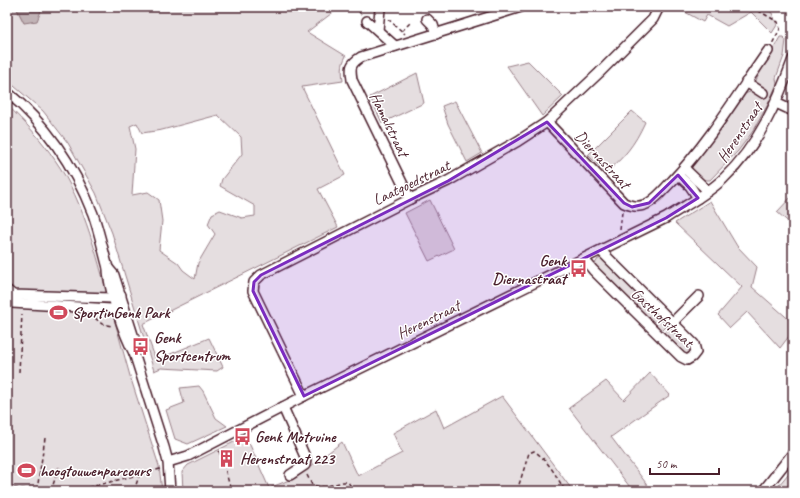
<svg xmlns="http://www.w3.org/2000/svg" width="800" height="498" font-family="Caveat,sans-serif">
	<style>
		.green { fill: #e5dee0; stroke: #987e86; fill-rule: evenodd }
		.water { fill: #c1b3b6; stroke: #91787e }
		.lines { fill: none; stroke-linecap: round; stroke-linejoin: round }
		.minor-casing { stroke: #4a1f2b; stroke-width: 12 }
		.path { stroke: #4a1f2b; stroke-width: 1.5; stroke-dasharray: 4 3; stroke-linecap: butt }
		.minor { stroke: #fff; stroke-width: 9 }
		.marked { fill: #7b2cbf; fill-opacity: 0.2; stroke: #7b2cbf; stroke-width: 3; stroke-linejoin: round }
		.labels { text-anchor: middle; stroke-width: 3; stroke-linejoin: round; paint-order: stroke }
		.street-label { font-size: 16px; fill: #4a1f2b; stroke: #fff }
		.poi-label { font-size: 16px; font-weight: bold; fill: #4a1f2b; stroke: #fff; text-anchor: start }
	</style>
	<rect width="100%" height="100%" fill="#fff"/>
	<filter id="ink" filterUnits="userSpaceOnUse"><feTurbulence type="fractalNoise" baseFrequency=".025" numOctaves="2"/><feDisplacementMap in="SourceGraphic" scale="8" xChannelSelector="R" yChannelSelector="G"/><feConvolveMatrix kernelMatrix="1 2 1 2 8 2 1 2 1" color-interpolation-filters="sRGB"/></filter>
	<g filter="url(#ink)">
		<g class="green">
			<path d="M7 7H16L24 23 41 11 40 7H340L307 32 346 56C341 65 342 71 343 81L302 87 345 175 318 189 338 227 143 324 156 360 209 338 223 367 217 371 161 368 154 371 112 233 96 193 68 143 43 111 7 80ZM218 115 241 137 242 154 222 179 220 186 255 206V216L242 218 220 210 212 214 208 224 215 234 198 263 195 279 183 270 178 263 159 250 162 221 159 200 148 192 132 195 135 149 130 126 137 123 142 133 162 130Z"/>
			<path d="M676 7H762L772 13 777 25 772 33 751 12 727 26 707 15 703 22Z"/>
			<path d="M780 37H783L786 40 784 56 776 78 777 84 767 106 753 131 738 151 710 180H703L693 173 692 169V164L706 149 744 94 753 91 758 86 756 80Z"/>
			<path d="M528 61 563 96 542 116 507 66Z"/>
			<path d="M417 73 424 103 382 123 370 97Z"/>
			<path d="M455 101 482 153 467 162 448 124 442 106Z"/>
			<path d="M7 105C25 122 41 139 55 160 85 202 99 264 112 313L114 314 116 322H115L130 376 159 466 162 491H7Z"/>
			<path d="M632 111 645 122C634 146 625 156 606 173L588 155Z"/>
			<path d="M793 195V226L777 212Z"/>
			<path d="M430 200 454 249 429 261 405 213Z"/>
			<path d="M710 201 737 246 757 267 752 287 793 323V331L780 348 747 312 730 328 718 315 742 287 675 223Z"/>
			<path d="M603 258 619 273 617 275 643 300 645 298 669 324 661 332 635 308 637 306 611 280 609 282 594 265 598 259Z"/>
			<path d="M671 326 692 345V351L687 355 684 356 663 334Z"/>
			<path d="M650 373 670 395 611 437 652 491H633L569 408 606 381 624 400Z"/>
			<path d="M199 386 203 391 216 418 227 426 188 444 175 439 166 410 184 403 180 388Z"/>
			<path d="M502 396 573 491H556L554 488 550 491H183L182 472 188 465 246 436 269 488 297 477 342 442 358 476 402 453 393 433 436 409 444 428Z"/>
			<path d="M793 468V491H774Z"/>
		</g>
		<path class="water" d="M16 7H40L41 11 37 21 24 23Z"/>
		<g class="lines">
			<defs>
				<g id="minor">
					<path d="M427 19 433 25 436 34"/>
					<path d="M367 21 395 46"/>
					<path d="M378 30 380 9"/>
					<path d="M746 82 763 93"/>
					<path d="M7 92C46 124 75 168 93 214 99 231 103 250 108 268 108 288 124 335 134 353L164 447 168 462 170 491"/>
					<path d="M776 103 793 111"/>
					<path d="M547 122 624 203C633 207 642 208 650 202 658 197 665 188 672 181 709 142 737 95 768 51"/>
					<path d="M684 168 708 191"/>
					<path d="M678 175 690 186 698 198"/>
					<path d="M410 199 352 80C350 67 350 64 361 57L521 7"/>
					<path d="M584 259 593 270 681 357 687 360 692 357 696 352 694 344 601 251"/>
					<path d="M108 268 114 275 135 341 134 353"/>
					<path d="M7 290 13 295 111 298 121 295"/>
					<path d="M7 301 12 303 111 309 124 306"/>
					<path d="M673 322 699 296"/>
					<path d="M304 396 253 291 254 282 261 275 410 199 448 181 518 141 547 122 599 73 653 19 659 7"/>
					<path d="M283 407 306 459 305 465 290 475"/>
					<path d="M168 462 188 456 304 396 666 218C686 205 708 194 724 178 758 146 777 103 793 59"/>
					<path d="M763 491 793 453"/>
				</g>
			</defs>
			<use href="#minor" class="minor-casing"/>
			<g class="path">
				<path d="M354 7 361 14"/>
				<path d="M752 7 778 22 780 29 772 44"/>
				<path d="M388 19 405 34"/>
				<path d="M402 31 410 23"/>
				<path d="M620 230 622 212"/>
				<path d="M95 318 102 324 112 326"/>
				<path d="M19 372 22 314"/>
				<path d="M219 451 223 461 231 491"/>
				<path d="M307 475 312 485 324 487 343 482H348L354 491"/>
				<path d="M7 488 49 491"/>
				<path d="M37 490 45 438"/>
				<path d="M51 491 59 467"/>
				<path d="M75 491 160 469"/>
				<path d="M134 491 139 476"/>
				<path d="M517 491 529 453 534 451C548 460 557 477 565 491"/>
			</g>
			<use href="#minor" class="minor"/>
		</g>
	</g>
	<path class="marked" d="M547 122 624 203 632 207 649 203 678 175 698 198 666 218 304 396 253 291 254 282 261 275 448 181Z"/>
	<defs>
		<symbol id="bus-bare" viewBox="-9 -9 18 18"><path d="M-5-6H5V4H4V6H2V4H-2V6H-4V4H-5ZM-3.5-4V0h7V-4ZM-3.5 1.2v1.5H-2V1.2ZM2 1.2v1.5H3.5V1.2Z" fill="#d1495b" stroke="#fff" stroke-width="2.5" paint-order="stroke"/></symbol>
		<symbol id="stadium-bare" viewBox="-9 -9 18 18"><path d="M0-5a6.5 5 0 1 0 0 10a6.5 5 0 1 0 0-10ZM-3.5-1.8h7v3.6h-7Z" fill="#d1495b" stroke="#fff" stroke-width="2.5" paint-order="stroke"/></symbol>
		<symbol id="building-bare" viewBox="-9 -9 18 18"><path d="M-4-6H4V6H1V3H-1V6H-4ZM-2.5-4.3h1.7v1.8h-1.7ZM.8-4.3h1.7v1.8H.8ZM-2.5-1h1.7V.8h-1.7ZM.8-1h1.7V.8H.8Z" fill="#d1495b" stroke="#fff" stroke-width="2.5" paint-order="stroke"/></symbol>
	</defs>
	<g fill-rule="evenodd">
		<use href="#bus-bare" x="566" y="256" width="25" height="25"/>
		<use href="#stadium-bare" x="46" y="300" width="25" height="25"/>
		<use href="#bus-bare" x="128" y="334" width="25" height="25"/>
		<use href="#bus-bare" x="230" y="424" width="25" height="25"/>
		<use href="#building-bare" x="214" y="446" width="25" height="25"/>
		<use href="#stadium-bare" x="14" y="458" width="25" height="25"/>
	</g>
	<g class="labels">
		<g class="street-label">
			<text transform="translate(390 124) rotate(64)" y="6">Hamalstraat</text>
			<text transform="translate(739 132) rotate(-56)" y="6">Herenstraat</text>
			<text transform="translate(603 159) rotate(47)" y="6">Diernastraat</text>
			<text transform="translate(411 182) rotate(-26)" y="6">Laatgoedstraat</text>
			<text transform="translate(663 317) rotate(43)" y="6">Gasthofstraat</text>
			<text transform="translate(428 319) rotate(-26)" y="6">Herenstraat</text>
		</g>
		<g class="poi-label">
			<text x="566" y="266" text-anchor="end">Genk<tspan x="566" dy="18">Diernastraat</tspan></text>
			<text x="72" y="318">SportinGenk Park</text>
			<text x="154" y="343">Genk<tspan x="154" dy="18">Sportcentrum</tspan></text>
			<text x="255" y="442">Genk Motruine</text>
			<text x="240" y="464">Herenstraat 223</text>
			<text x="40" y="476">hoogtouwenparcours</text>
		</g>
	</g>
	<rect width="800" height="498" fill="none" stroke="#fff" stroke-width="24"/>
	<rect x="12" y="12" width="776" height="474" fill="none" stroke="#4a1f2b" stroke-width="1.5" filter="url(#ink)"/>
	<path d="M650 468v6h69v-6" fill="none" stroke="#4a1f2b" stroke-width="2"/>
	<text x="656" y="468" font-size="12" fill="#4a1f2b" stroke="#ffffff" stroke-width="3" paint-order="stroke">50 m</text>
</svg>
